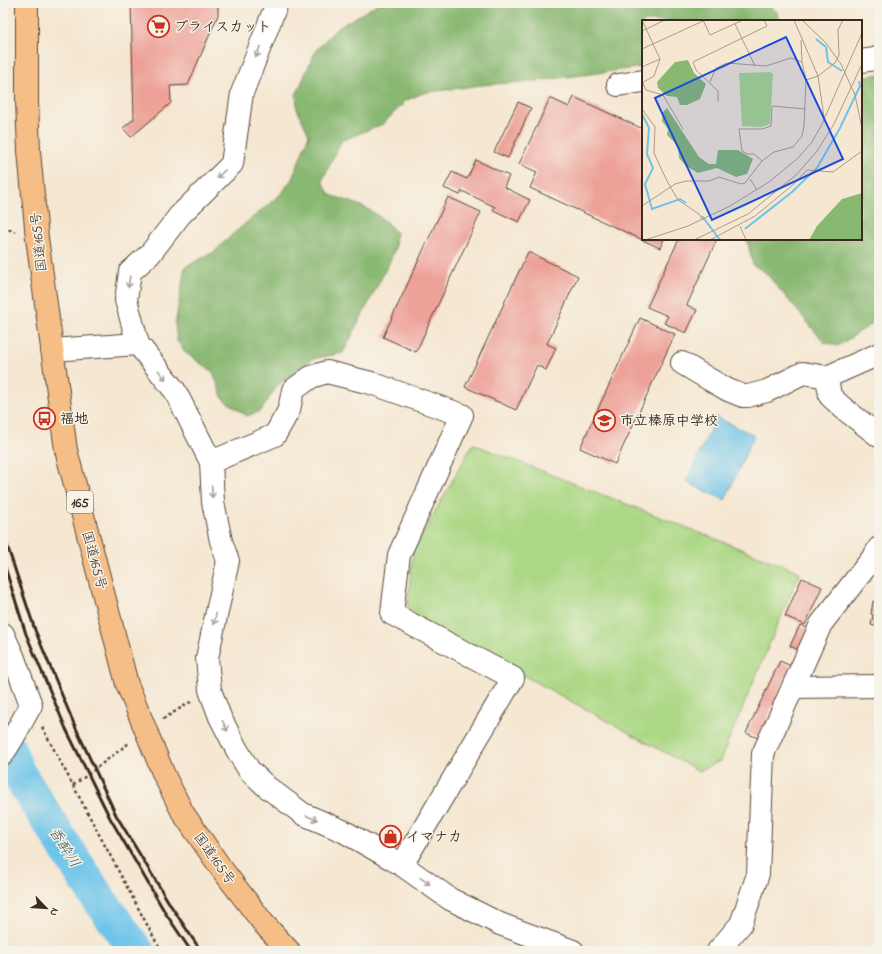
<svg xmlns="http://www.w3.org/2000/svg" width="882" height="954" font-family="'Indie Flower','Klee One',sans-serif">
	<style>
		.green { fill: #acd885; stroke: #748152 }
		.forest { fill: #89b872; stroke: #627148 }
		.water { fill: #6dc4ea; stroke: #547784 }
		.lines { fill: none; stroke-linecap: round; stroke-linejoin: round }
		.river { stroke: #6dc4ea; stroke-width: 35 }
		.building { fill: #eda198 }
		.street-casing { stroke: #574639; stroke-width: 24 }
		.highway-casing { stroke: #574639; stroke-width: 24 }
		.path { stroke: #574639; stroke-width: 2.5; stroke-dasharray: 3 3; stroke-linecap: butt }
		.street { stroke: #fff; stroke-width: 22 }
		.highway { stroke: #f6be87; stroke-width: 22 }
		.rail { stroke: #3b2a1e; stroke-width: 3 }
		.oneway { stroke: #a79f9a }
		.labels { text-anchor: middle; stroke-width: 3; stroke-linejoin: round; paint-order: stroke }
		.shield { fill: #f7f3e8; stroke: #73665b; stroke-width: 1 }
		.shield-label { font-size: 13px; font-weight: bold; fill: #3b2a1e }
		.poi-label { font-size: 14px; font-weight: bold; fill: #3b2a1e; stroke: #f7f3e8; text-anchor: start }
		.street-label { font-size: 14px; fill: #3b2a1e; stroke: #f7f3e8 }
		.water-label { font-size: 15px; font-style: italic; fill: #4a585b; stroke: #f7f3e8 }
		.inset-river { fill: none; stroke: #6dc4ea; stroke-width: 2 }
		.inset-road { fill: none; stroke: #ab9b89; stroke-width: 1 }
		.view { fill: #1d4ed8; fill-opacity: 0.15; stroke: #1d4ed8; stroke-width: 2 }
		.inset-edge { fill: none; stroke: #3b2a1e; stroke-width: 2 }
	</style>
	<rect width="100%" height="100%" fill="#f7f3e8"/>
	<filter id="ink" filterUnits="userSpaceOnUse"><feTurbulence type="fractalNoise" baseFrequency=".025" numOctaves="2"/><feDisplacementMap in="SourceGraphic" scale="8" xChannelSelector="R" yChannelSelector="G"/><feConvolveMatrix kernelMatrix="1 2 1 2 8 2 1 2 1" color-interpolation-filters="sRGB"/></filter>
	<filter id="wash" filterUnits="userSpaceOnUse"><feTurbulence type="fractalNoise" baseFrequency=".012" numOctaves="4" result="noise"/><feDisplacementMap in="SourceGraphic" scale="16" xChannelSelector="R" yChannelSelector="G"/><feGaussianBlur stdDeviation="0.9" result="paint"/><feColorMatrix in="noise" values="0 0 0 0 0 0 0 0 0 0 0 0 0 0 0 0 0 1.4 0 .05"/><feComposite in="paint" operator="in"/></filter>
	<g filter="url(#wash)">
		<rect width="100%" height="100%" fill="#f5e7d1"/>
		<path class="green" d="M473 444 800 572 720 761 699 771 407 612 413 551Z"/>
		<g class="forest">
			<path d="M380 3H522L530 6 539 3H766L777 12 780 21H643V67L537 81 481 85 423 93 407 100 383 124 341 141 322 181 330 195C344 200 361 204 374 213 382 218 389 225 396 232L395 248 390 261 343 353 312 359 277 386 261 411 247 416 223 399 213 372 186 353 177 341 175 325 185 267 214 252 234 233 282 193 292 179 309 135 297 109 296 95 316 50 337 28Z"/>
			<path d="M879 74V319L838 346 824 342 765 272 753 265 747 239H861V78Z"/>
		</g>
		<path class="water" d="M716 417 754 435 725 500 686 482Z"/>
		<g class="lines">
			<path class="river" d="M3 736 18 773 96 895 137 951"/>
		</g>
		<g id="blocks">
			<g class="building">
				<path d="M131 3H218V15L188 85 170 86 171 103 131 137 123 128 134 119Z"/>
				<path d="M574 97 643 129V239H664L660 248 530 188 537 172 519 164 550 98 569 107Z"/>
				<path d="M518 102 531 108 508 158 494 152Z"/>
				<path d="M476 160 509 176 504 187 530 200 519 222 493 210 495 207 462 191 460 195 444 188 452 172 467 179Z"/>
				<path d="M448 197 481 212 416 352 383 337Z"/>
				<path d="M679 239H717L687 305 697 310 686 333 664 323 668 316 647 307Z"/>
				<path d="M528 252 578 276 547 344 556 348 546 370 537 365 516 410 465 387Z"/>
				<path d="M640 318 675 334 615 464 580 448Z"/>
				<path d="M802 578 822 587 805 625 785 616Z"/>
				<path d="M878 588H879V627L871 625 873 615 871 614 873 601 876 602Z"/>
				<path d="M800 625 809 629 799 650 790 646Z"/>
				<path d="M780 661 791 666 758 738 746 733Z"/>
			</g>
		</g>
	</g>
	<g filter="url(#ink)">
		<use href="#blocks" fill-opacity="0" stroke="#574639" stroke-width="1"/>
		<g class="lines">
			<defs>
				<g id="street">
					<path d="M277 3 242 93 232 164 180 215 150 254 130 272 126 300 138 344 175 391 211 462 213 502 221 541 228 561 207 658 210 690 220 717 237 750 249 770 267 787 303 814 343 831 385 855 402 865 450 899 500 924 573 951"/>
					<path d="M861 61 875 59 879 57"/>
					<path d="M618 85 643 81"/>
					<path d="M52 350 138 344"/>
					<path d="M682 363 707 378 728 390 743 396H748L767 391 803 373 827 377 879 354"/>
					<path d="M827 377 830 396 843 408 879 436"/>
					<path d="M211 462 275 435 289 410 293 390 311 377 327 372 371 383 462 415 399 555 394 596 392 614 513 678 402 865"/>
					<path d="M3 634 13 656 31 705 13 738 3 754"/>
					<path d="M793 687 879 686"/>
					<path d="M718 951 741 924 758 874 763 754 821 624 875 555 879 548"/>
				</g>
				<path id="highway" d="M27 3V101L29 151 37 238 66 450 127 684 164 775 183 813 221 868 264 924 289 951"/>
			</defs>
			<use href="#street" class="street-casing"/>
			<use href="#highway" class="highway-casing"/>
			<g class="path">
				<path d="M3 227 15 232"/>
				<path d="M163 719 192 701"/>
				<path d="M42 727 161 951"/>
				<path d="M73 785 86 776 129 743"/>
			</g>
			<use href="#street" class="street"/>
			<use href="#highway" class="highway"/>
			<g class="rail">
				<path d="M3 533 35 630 74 724 116 815 171 906 201 951"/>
				<path d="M3 561 26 634 66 729 110 818 166 914 191 951"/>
			</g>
		</g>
		<defs><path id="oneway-shaft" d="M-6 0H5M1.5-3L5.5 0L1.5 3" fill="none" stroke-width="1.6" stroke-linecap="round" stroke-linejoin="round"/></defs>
		<g class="oneway">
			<use href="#oneway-shaft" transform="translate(258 52) rotate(111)"/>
			<use href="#oneway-shaft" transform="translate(221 174) rotate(135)"/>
			<use href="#oneway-shaft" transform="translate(129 282) rotate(98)"/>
			<use href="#oneway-shaft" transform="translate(162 375) rotate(51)"/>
			<use href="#oneway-shaft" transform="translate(212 492) rotate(87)"/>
			<use href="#oneway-shaft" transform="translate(215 619) rotate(102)"/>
			<use href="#oneway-shaft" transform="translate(225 726) rotate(64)"/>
			<use href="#oneway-shaft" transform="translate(312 818) rotate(23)"/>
			<use href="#oneway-shaft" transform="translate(425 881) rotate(35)"/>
		</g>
	</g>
	<defs>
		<symbol id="supermarket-ring" viewBox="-11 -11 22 22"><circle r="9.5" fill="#f7f3e8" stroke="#c8321e" stroke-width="1.5"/><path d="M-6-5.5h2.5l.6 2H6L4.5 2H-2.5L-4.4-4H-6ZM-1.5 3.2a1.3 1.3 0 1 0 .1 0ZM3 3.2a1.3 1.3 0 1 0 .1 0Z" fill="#c8321e"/></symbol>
		<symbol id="bus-ring" viewBox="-11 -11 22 22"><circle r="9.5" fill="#f7f3e8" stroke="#c8321e" stroke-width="1.5"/><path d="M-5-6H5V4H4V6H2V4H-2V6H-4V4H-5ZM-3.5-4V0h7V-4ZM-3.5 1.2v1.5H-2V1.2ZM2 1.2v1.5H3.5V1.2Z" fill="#c8321e"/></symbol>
		<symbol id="school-ring" viewBox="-11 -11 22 22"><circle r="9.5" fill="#f7f3e8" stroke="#c8321e" stroke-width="1.5"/><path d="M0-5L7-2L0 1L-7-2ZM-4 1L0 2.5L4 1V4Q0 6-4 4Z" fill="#c8321e"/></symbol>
		<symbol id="shop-ring" viewBox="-11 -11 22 22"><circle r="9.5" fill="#f7f3e8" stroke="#c8321e" stroke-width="1.5"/><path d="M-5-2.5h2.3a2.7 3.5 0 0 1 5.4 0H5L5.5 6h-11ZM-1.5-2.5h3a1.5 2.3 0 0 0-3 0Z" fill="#c8321e"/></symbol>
	</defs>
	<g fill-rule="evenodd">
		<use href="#supermarket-ring" x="146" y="14" width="25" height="25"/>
		<use href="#bus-ring" x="32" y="406" width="25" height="25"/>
		<use href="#school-ring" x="592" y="408" width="25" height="25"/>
		<use href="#shop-ring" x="378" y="824" width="25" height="25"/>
	</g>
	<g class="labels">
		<rect class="shield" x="67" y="491" width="26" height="22" rx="3"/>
		<g class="shield-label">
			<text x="80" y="507">165</text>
		</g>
		<g class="poi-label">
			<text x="174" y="31">プライスカット</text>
			<text x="60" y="423">福地</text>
			<text x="620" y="425">市立榛原中学校</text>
			<text x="406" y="841">イマナカ</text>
		</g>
		<g class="street-label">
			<text transform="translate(38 242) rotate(-96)" y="5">国道165号</text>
			<text transform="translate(95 560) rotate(75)" y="5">国道165号</text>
			<text transform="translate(215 858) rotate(54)" y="5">国道165号</text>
		</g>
		<g class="water-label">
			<text transform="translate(65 847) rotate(58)" y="5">香酔川</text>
		</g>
	</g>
	<g transform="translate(642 20)">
		<rect width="220" height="220" fill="#f5e7d1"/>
		<path d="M128 52 131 54 128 104 119 107 100 106 97 53Z" fill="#acd885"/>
		<path d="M46 40 52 53 64 64 58 79 45 85H38L35 77 25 76 16 68 15 62 33 42ZM25 88 57 137 67 144H74L76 130H96L111 139 105 154 94 157 75 148 56 153 44 146 37 138 36 126 25 115 26 109 20 101 21 92ZM220 173V220H167L175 206 200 179Z" fill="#89b872"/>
		<path class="inset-river" d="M174 19 184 27 186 42 200 51M0 94 7 108 5 134 11 148 3 164 10 189 38 179 44 183M60 196 78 220M103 209 150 172 175 148 198 108 218 66 217 61"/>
		<path class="inset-road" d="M0 0 18 39 12 56 0 63M61 0 68 15 101 0M152 0 176 56 182 97M160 0 184 23 199 44 213 75 220 108M93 4 113 46M0 11 23 0M159 20 160 42 164 60M0 29 61 1M0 47 18 39M68 62 74 48 85 43 124 46 149 38 160 42M1 63 4 70 21 75 41 109M76 82V71L54 50 51 42 125 6 122 0M0 89 13 107 12 133 25 161 36 180 57 194 61 200M120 141 112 134H105L100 131 97 109H120L129 106 130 86 163 89M108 159 115 170M0 186 33 164 44 161H67L77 157 99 164 103 163 120 141 132 132 151 127 160 116 162 106 164 60 176 56 193 43 197 35 196 10 201 0M98 206 104 220M3 220 46 206 88 186 127 162 156 138 170 122 180 104 220 13M52 220 106 194 154 155 175 131 192 104 220 44M68 220 113 196 152 164 165 150 191 152 220 131"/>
		<path class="view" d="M144 17 201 139 70 200 13 78Z"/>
		<rect width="220" height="220" class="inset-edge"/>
	</g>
	<rect width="882" height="954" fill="none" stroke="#f7f3e8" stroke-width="16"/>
	<g transform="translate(46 908) rotate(115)" stroke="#f7f3e8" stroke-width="3" paint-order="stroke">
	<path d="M0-3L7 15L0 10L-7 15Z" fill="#3b2a1e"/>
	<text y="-6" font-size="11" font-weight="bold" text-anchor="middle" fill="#3b2a1e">N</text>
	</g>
</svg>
